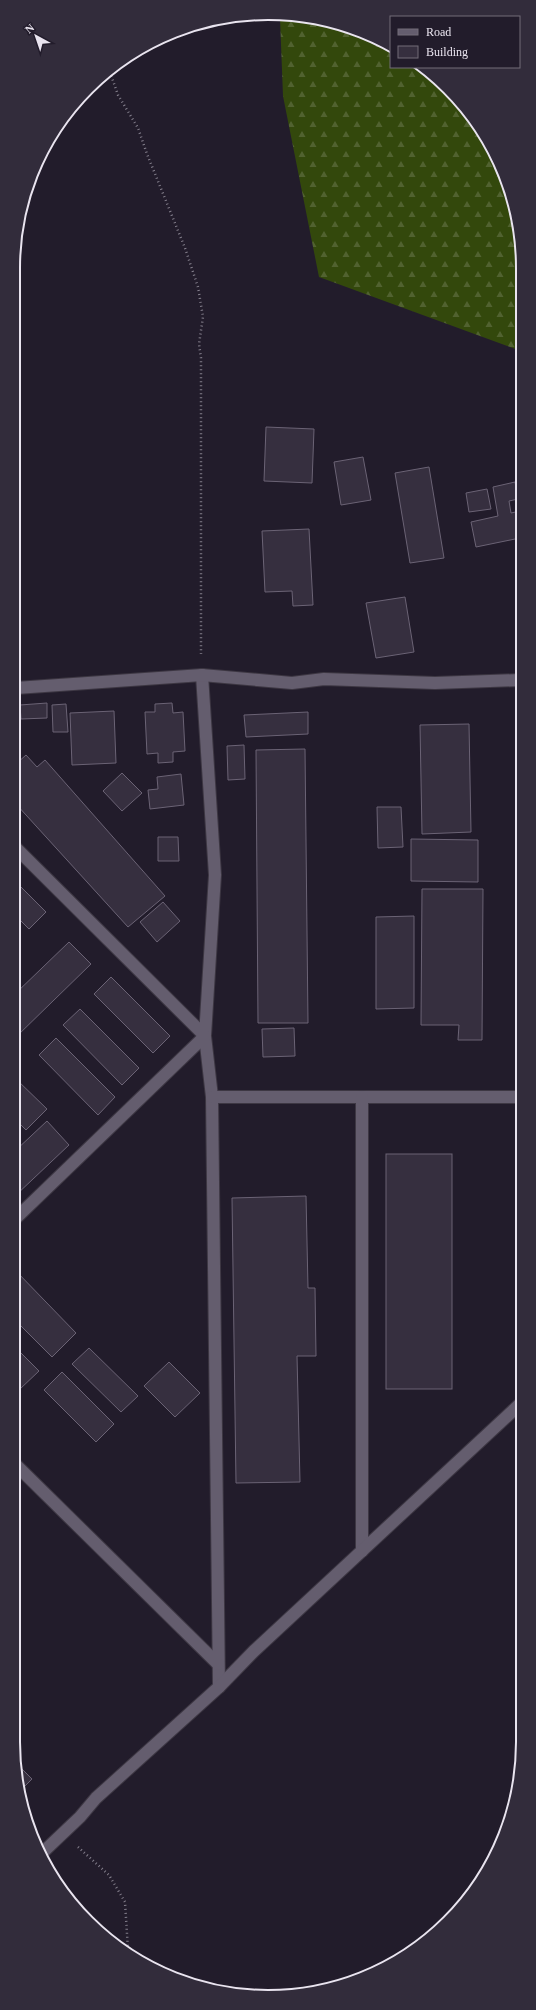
<svg xmlns="http://www.w3.org/2000/svg" width="536" height="2010" font-family="Georgia,serif">
	<style>
		.forest { fill: url(#forest-firs) }
		.building { fill: #362f3f; stroke: #6b6375 }
		.lines { fill: none; stroke-linecap: round; stroke-linejoin: round }
		.minor-casing { stroke: #3d3743; stroke-width: 14 }
		.path { stroke: #847f8c; stroke-width: 2.5; stroke-dasharray: 1 3; stroke-linecap: butt }
		.minor { stroke: #645d6e; stroke-width: 12 }
		.rim { fill: none; stroke: #e9e4ef; stroke-width: 2 }
	</style>
	<defs>
		<pattern id="forest-firs" width="22" height="20" patternUnits="userSpaceOnUse"><rect width="22" height="20" fill="#33480c"/><path d="M5 1l3.5 6h-7zM16 11l3.5 6h-7z" fill="#516230"/></pattern>
	</defs>
	<rect width="100%" height="100%" fill="#221c2b"/>
	<path class="forest" d="M280 18H318L381 39 391 47V67H419L448 88 497 155 521 235V351L319 277 283 96Z"/>
	<g class="building">
		<path d="M266 427 314 429 312 483 264 481Z"/>
		<path d="M363 457 371 500 341 505 334 462Z"/>
		<path d="M429 467 444 558 410 563 395 473Z"/>
		<path d="M515 482 518 499 509 501 511 513 520 511V538L476 547 471 522 498 516 493 487Z"/>
		<path d="M487 489 491 509 469 512 466 493Z"/>
		<path d="M309 529 313 605 293 606 292 591 265 592 262 531Z"/>
		<path d="M405 597 414 652 376 658 366 603Z"/>
		<path d="M47 703V718L21 719 20 705Z"/>
		<path d="M172 703 173 713 183 712 185 751 173 752V762L158 763V753L147 754 145 712H155V704Z"/>
		<path d="M66 704 68 732H53L52 705Z"/>
		<path d="M114 711 116 763 72 765 70 713Z"/>
		<path d="M308 712V734L246 737 244 715Z"/>
		<path d="M469 724 471 832 422 834 420 725Z"/>
		<path d="M244 745 245 779 228 780 227 746Z"/>
		<path d="M305 749 308 1023H258L256 750Z"/>
		<path d="M26 755 37 767 45 760 165 896 128 927 16 804V764Z"/>
		<path d="M122 773 142 793 122 811 103 791Z"/>
		<path d="M181 774 184 805 150 809 148 790 158 789 157 777Z"/>
		<path d="M377 807H401L403 847 378 848Z"/>
		<path d="M158 837H178L179 861H158Z"/>
		<path d="M411 839 478 840V882L411 881Z"/>
		<path d="M16 882 46 912 29 929 16 916Z"/>
		<path d="M422 889H483L482 1040H458L459 1025H421Z"/>
		<path d="M163 902 180 921 157 942 140 922Z"/>
		<path d="M414 916V1008L376 1009V917Z"/>
		<path d="M69 942 91 964 15 1038V994Z"/>
		<path d="M111 977 170 1036 153 1053 94 994Z"/>
		<path d="M80 1009 139 1068 122 1085 63 1025Z"/>
		<path d="M294 1028 295 1056 263 1057 262 1029Z"/>
		<path d="M56 1038 115 1097 98 1115 39 1055Z"/>
		<path d="M15 1078 47 1109 26 1130 15 1119Z"/>
		<path d="M47 1121 69 1145 15 1196V1151Z"/>
		<rect x="386" y="1154" width="66" height="235"/>
		<path d="M306 1196 308 1288H315L316 1356H297L300 1482 236 1483 232 1198Z"/>
		<path d="M15 1270 76 1333 52 1357 14 1319Z"/>
		<path d="M14 1346 39 1371 20 1389 14 1383Z"/>
		<path d="M89 1348 138 1396 121 1412 72 1364Z"/>
		<path d="M169 1362 200 1393 175 1417 144 1386Z"/>
		<path d="M62 1372 114 1424 96 1442 44 1390Z"/>
		<path d="M18 1765 32 1779 22 1789Z"/>
	</g>
	<g class="lines">
		<defs>
			<g id="minor">
				<path d="M202 675 215 875 205 1036 212 1097 219 1687"/>
				<path d="M16 688 202 675 292 683 324 679 435 683 520 680"/>
				<path d="M212 1097H519"/>
				<path d="M15 1219 205 1036 16 848"/>
				<path d="M14 1463 218 1664"/>
				<path d="M362 1551V1097"/>
				<path d="M41 1854 80 1817 96 1798 219 1687 254 1651 519 1405"/>
			</g>
		</defs>
		<use href="#minor" class="minor-casing"/>
		<g class="path">
			<path d="M110 72 118 95 138 128 147 154 185 248 198 287 203 317 199 344 201 358V654"/>
			<path d="M78 1847 109 1875 125 1902 128 1950"/>
		</g>
		<use href="#minor" class="minor"/>
	</g>
	<path d="M0 0H536V2010H0ZM268 20H268A248 248 0 0 1 516 268V1742A248 248 0 0 1 268 1990H268A248 248 0 0 1 20 1742V268A248 248 0 0 1 268 20Z" fill="#322c3b" fill-rule="evenodd"/>
	<path class="rim" d="M268 20H268A248 248 0 0 1 516 268V1742A248 248 0 0 1 268 1990H268A248 248 0 0 1 20 1742V268A248 248 0 0 1 268 20Z"/>
	<rect x="390" y="16" width="130" height="52" fill="#221c2b" stroke="#726c79"/>
	<rect x="398" y="29" width="20" height="6" fill="#645d6e" stroke="#726c79"/>
	<text x="426" y="36" font-size="12" fill="#e9e4ef">Road</text>
	<rect x="398" y="46" width="20" height="12" fill="#362f3f" stroke="#726c79"/>
	<text x="426" y="56" font-size="12" fill="#e9e4ef">Building</text>
	<g transform="translate(36 36) rotate(320)" stroke="#221c2b" stroke-width="3" paint-order="stroke">
	<path d="M0-3L7 15L0 10L-7 15Z" fill="#e9e4ef"/>
	<text y="-6" font-size="11" font-weight="bold" text-anchor="middle" fill="#e9e4ef">N</text>
	</g>
</svg>
